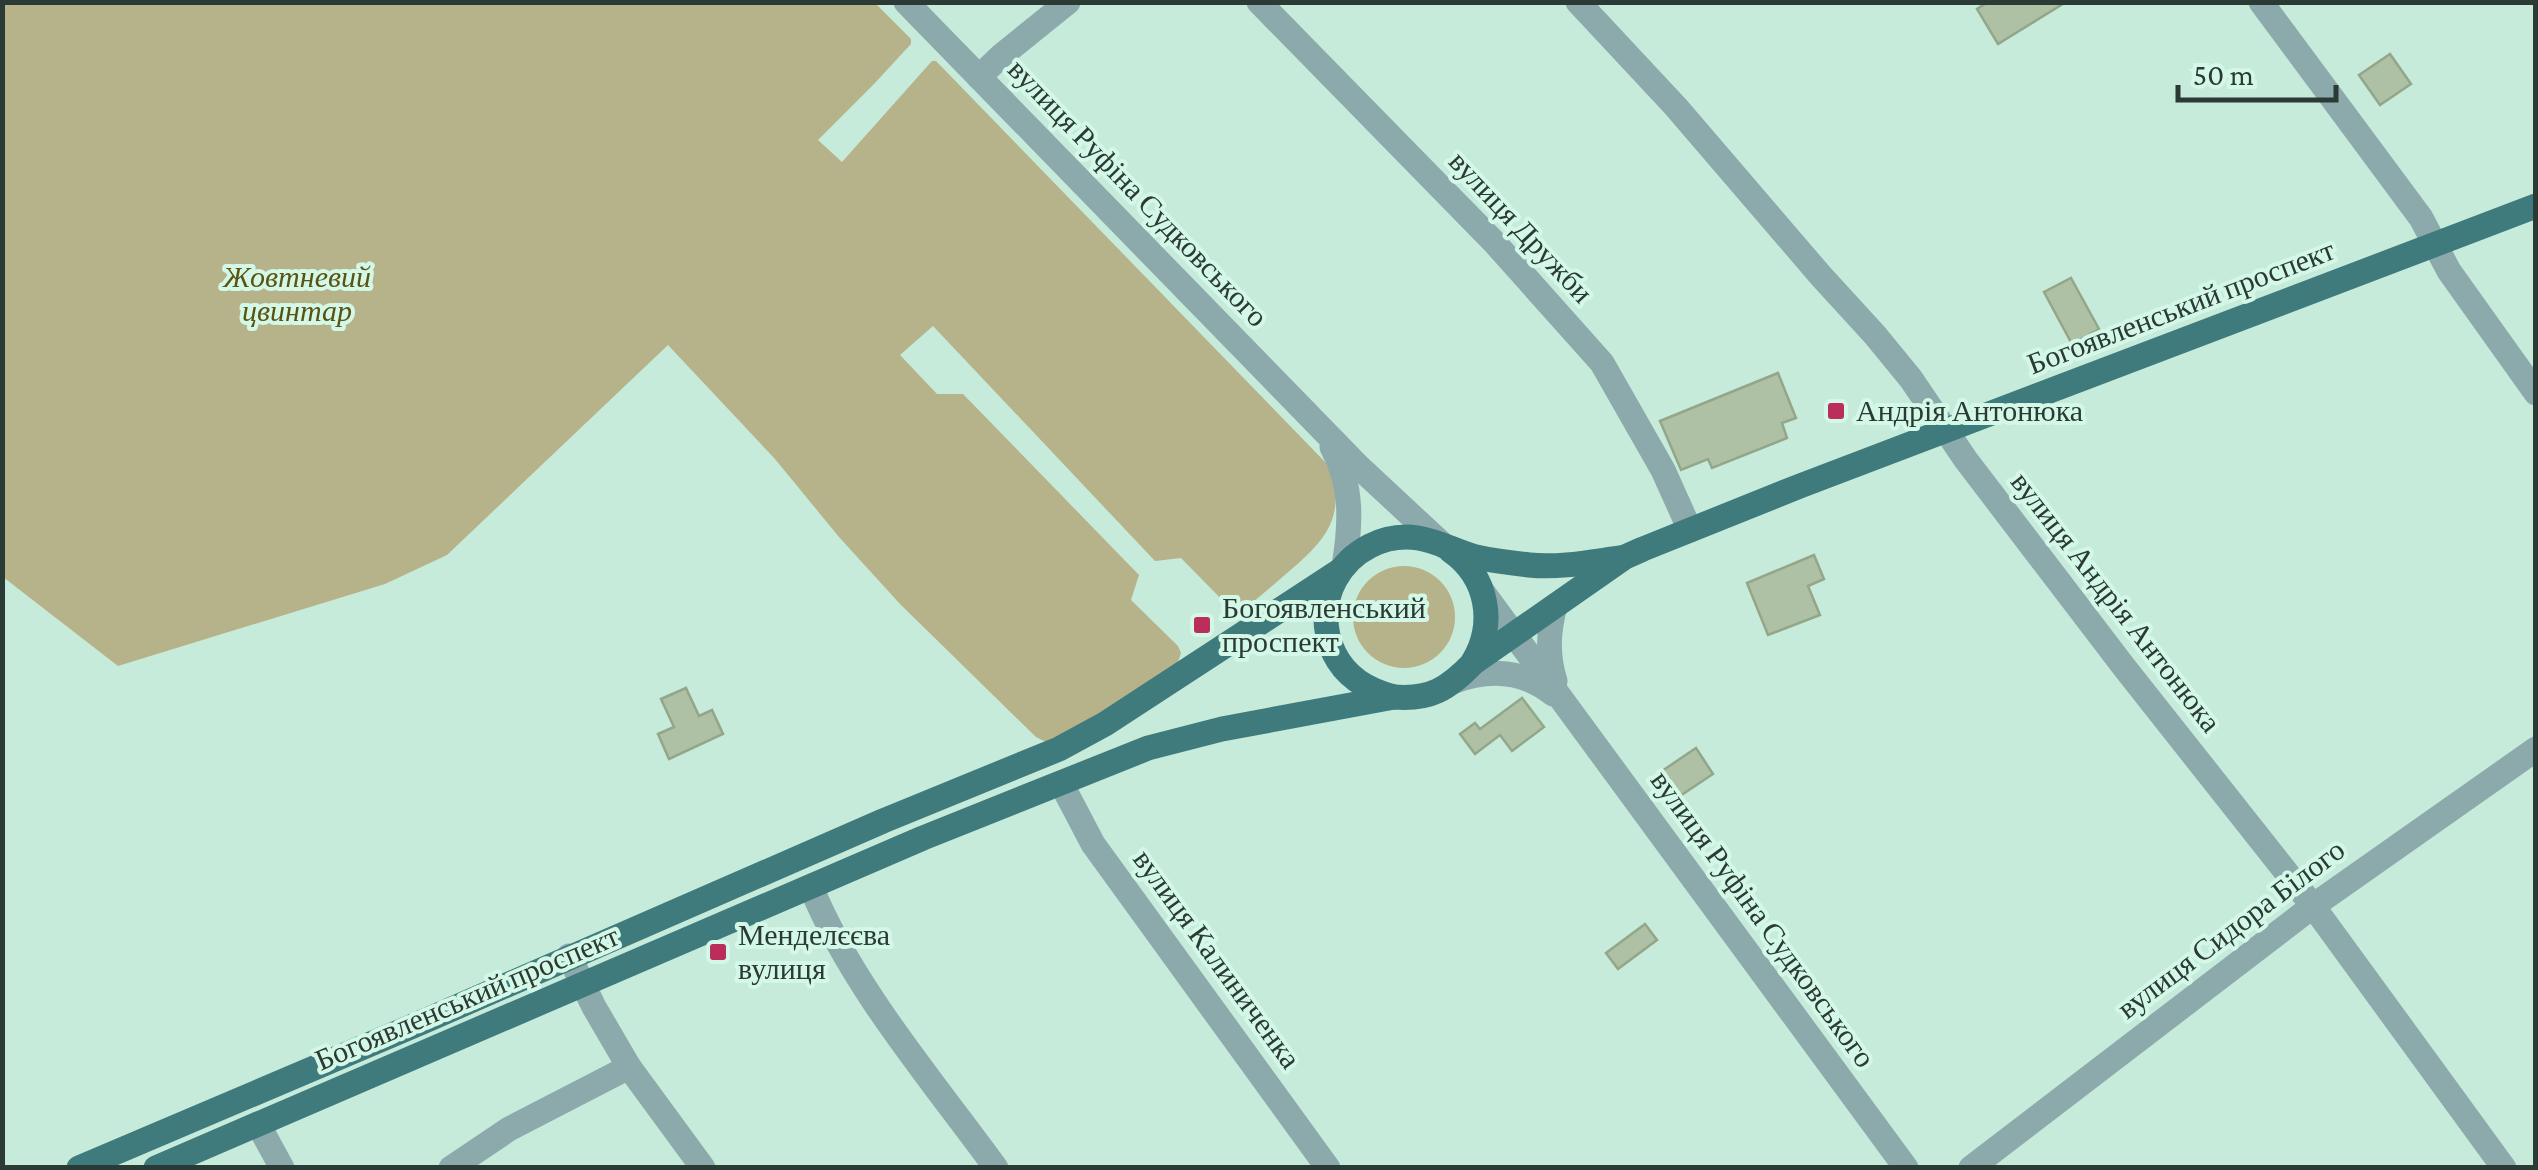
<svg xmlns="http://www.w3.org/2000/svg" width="2538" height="1170" font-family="'Crimson Pro',serif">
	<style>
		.green { fill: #b6b289 }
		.building { fill: #aec1a4; stroke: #94a68a; stroke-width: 2.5 }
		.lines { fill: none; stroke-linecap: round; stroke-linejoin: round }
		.minor { stroke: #8caaab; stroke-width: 25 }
		.major { stroke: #3f7b7d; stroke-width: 25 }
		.poi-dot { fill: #bb2d5a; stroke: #d3f8e7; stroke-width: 4 }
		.labels { text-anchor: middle; stroke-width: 8; stroke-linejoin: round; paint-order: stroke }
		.street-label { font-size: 30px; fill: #2b3a34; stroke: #d3f8e7 }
		.park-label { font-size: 30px; font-style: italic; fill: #5b5312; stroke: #d3f8e7 }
		.poi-label { font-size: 30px; fill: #2b3a34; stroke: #d3f8e7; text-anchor: start }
	</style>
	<rect width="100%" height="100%" fill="#c6ebda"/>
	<g class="green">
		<path d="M2 3H875L911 39V44L874 84 818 140 842 162 932 61H936L1326 463C1353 519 1318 547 1279 580 1265 592 1251 605 1236 614L1181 558 1155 561 933 326 900 355 937 394H963L1139 575 1131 600 1178 646 1181 653 1178 662 1100 720 1046 742 1036 737 900 604 839 537 775 459 668 345 447 555 385 584 118 666 3 577Z"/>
		<circle cx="1404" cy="617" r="51"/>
	</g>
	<g class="building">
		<path d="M1988 2H2066L1998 44 1977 9Z"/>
		<path d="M2390 54 2411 84 2380 105 2359 75Z"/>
		<path d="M2071 278 2099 329 2072 344 2044 292Z"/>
		<path d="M1778 373 1796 418 1782 423 1787 438 1712 468 1708 459 1681 470 1660 421Z"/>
		<path d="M1814 555 1824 579 1808 586 1820 615 1768 635 1747 583Z"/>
		<path d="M686 688 699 716 712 710 723 734 669 759 658 734 674 727 661 699Z"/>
		<path d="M1522 698 1544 727 1512 751 1500 735 1475 754 1460 734 1475 723 1480 729Z"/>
		<path d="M1696 748 1713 774 1677 798 1659 773Z"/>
		<path d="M1645 924 1657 940 1618 969 1606 953Z"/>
	</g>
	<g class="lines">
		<g class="minor">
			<path d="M906 2 1359 467 1444 546"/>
			<path d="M1259 2 1494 242 1602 363 1663 470 1690 530"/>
			<path d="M1578 2 1676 107 1821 276 1875 335 1911 379 1966 460 2124 667 2313 906 2504 1168"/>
			<path d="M2261 2 2421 218 2449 271 2536 393"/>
			<path d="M979 77 1001 56 1068 2"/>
			<path d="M1332 447C1353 486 1351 524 1344 566"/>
			<path d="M1482 591 1906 1168"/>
			<path d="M1455 681C1490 668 1524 671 1553 694"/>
			<path d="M1555 681C1547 655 1548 632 1555 606"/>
			<path d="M1061 783 1093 844 1328 1168"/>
			<path d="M811 887C852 987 932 1080 996 1168"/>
			<path d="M569 956 594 1007 629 1067 703 1168"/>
			<path d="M258 1124 282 1168"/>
			<path d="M451 1168 509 1129 629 1067"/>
			<path d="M1971 1168 2313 906 2536 749"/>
		</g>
		<g class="major">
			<path d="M1451 551C1488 577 1496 624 1473 662"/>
			<path d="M1394 697C1368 690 1346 678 1334 653 1323 630 1323 602 1335 580 1351 550 1385 533 1418 538 1438 541 1457 552 1476 557 1494 561 1511 563 1529 565 1560 568 1590 562 1620 558"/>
			<path d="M79 1168 420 1023 883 821 1059 749 1105 724 1341 570"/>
			<path d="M156 1168 923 838 1148 748 1222 729 1394 697C1430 700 1448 689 1473 663L1625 557 1643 549 1800 486 2536 206"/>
		</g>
	</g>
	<g class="poi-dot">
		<rect x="1826" y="401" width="20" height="20" rx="5"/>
		<rect x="1192" y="615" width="20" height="20" rx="5"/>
		<rect x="708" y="942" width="20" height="20" rx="5"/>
	</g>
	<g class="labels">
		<g class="street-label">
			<text transform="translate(1138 193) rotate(46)" y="10">вулиця Руфіна Судковського</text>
			<text transform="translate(1521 227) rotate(47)" y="10">вулиця Дружби</text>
			<text transform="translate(2181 307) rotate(-21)" y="10">Богоявленський проспект</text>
			<text transform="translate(2116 602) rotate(52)" y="10">вулиця Андрія Антонюка</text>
			<text transform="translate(1763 919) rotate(54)" y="10">вулиця Руфіна Судковського</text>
			<text transform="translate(2231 929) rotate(-37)" y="10">вулиця Сидора Білого</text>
			<text transform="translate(1217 959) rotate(54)" y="10">вулиця Калиниченка</text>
			<text transform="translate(467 998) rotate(-23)" y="10">Богоявленський проспект</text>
		</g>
		<g class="park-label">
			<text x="297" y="287">Жовтневий<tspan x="297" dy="34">цвинтар</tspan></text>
		</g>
		<g class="poi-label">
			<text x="1856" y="421">Андрія Антонюка</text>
			<text x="1222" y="618">Богоявленський<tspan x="1222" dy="34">проспект</tspan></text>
			<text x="738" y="945">Менделєєва<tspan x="738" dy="34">вулиця</tspan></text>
		</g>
	</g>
	<rect width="2538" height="1170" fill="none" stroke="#2b3a34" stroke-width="10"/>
	<path d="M2178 85v15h158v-15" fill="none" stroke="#2b3a34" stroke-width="5"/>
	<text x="2193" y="85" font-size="30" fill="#2b3a34" stroke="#d3f8e7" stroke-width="8" paint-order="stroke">50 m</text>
</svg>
